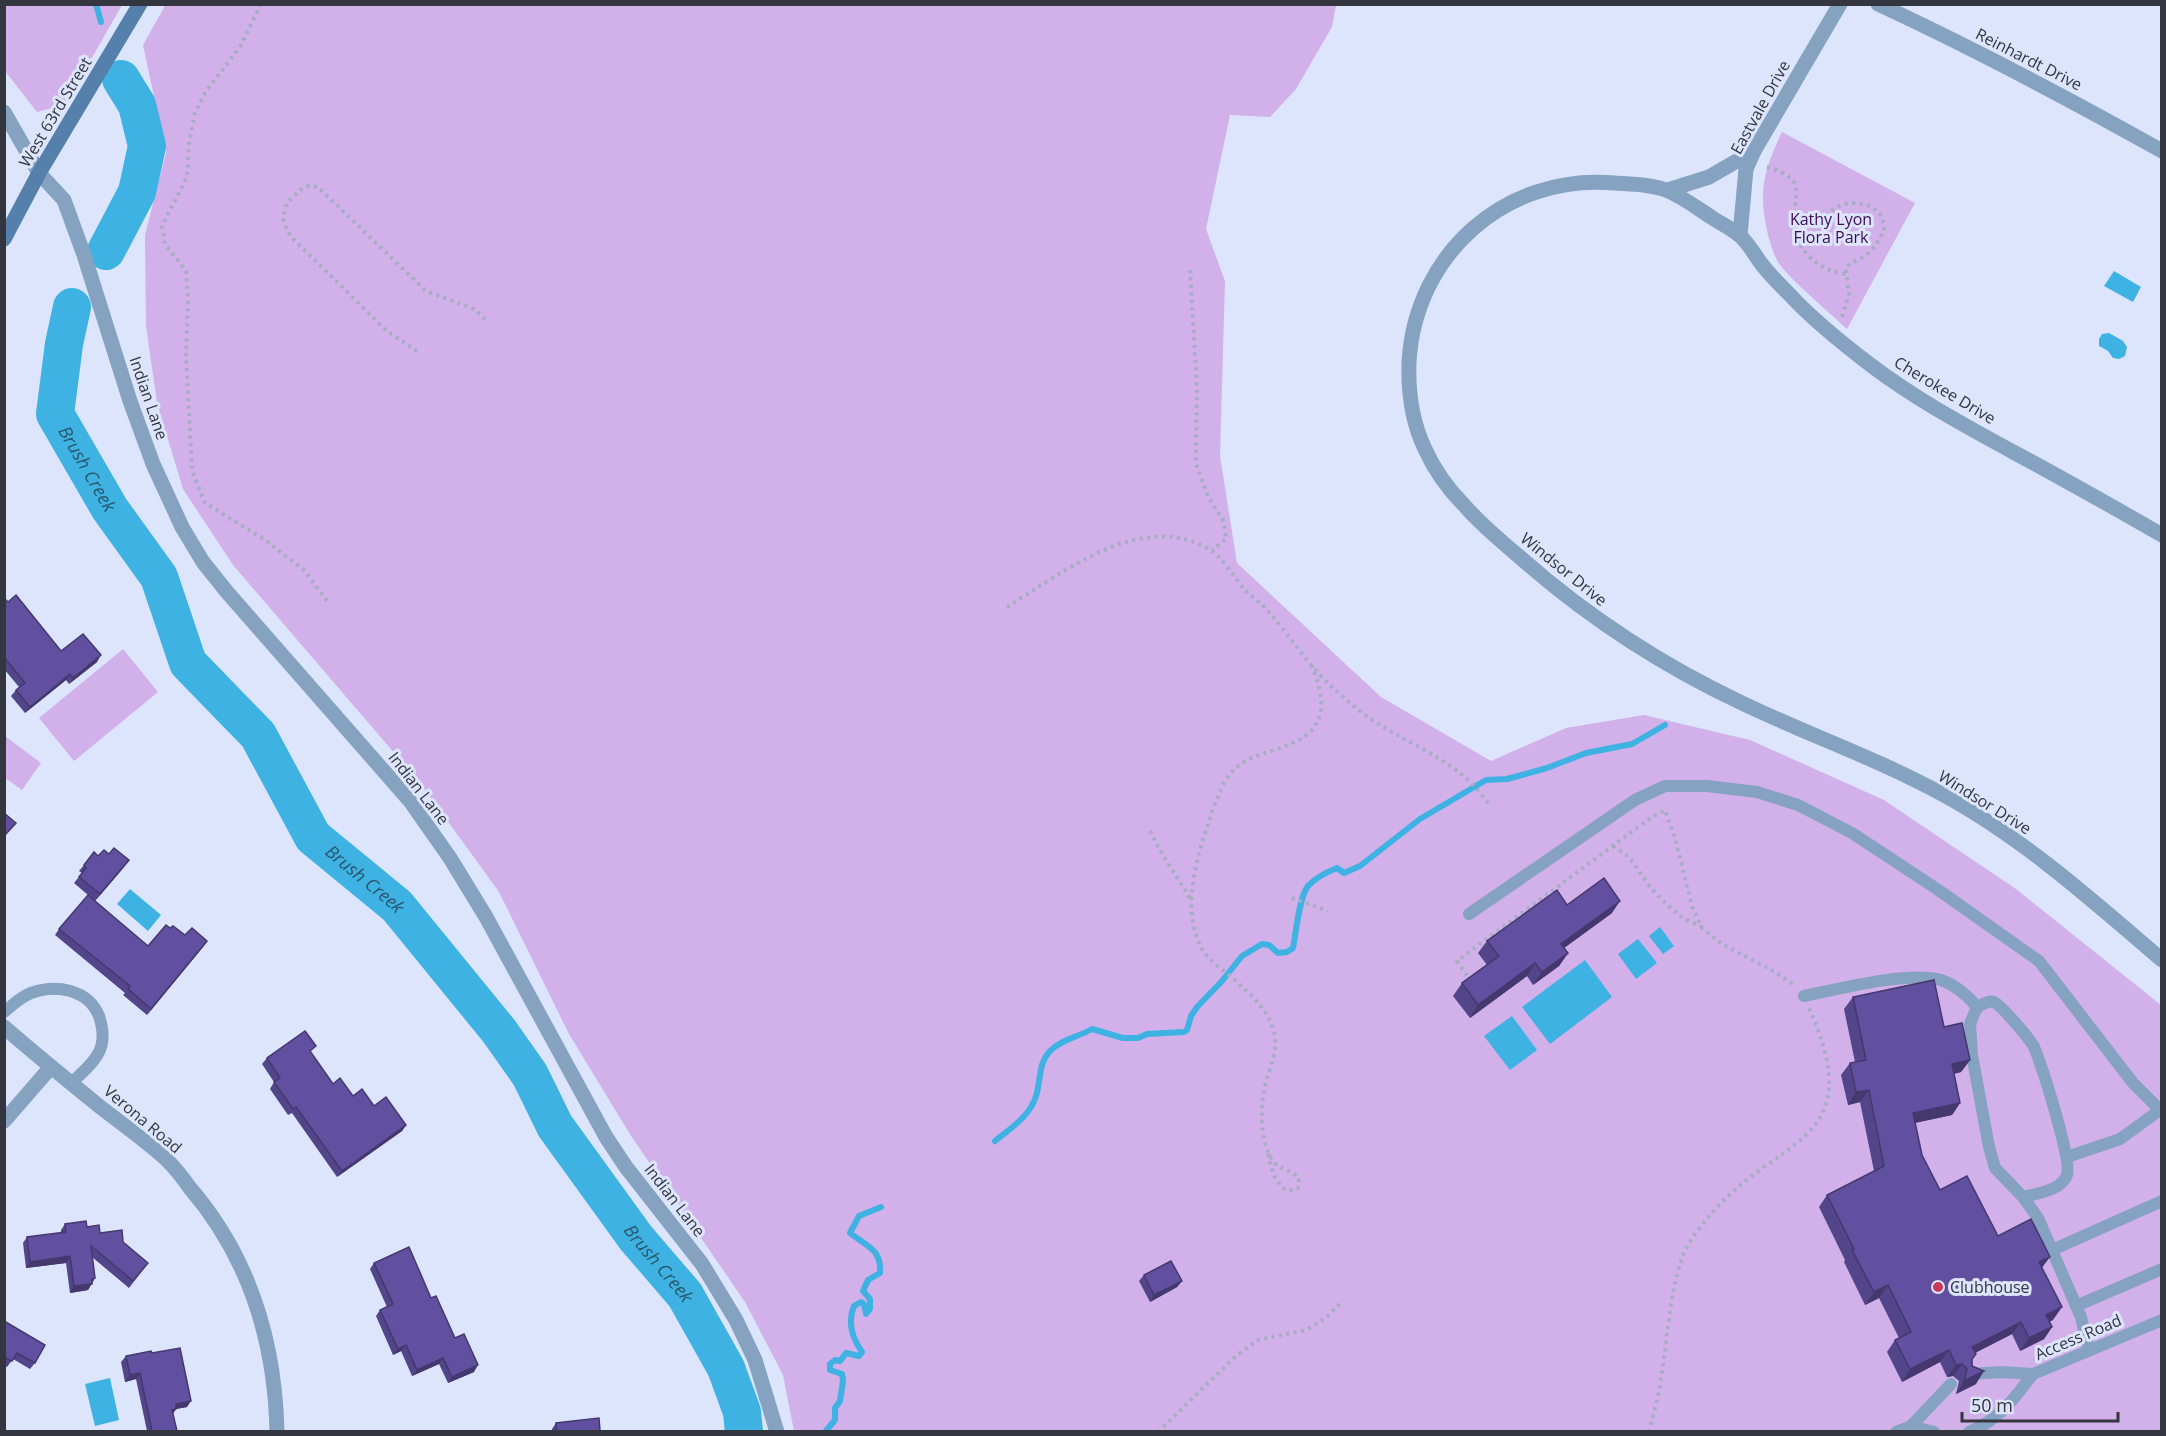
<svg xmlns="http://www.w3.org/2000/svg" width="2166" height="1436" font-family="'Open Sans',sans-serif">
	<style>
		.green { fill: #d2b0ea }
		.water { fill: #3eb2e2 }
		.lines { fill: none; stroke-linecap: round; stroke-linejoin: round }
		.stream { stroke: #3eb2e2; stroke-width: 6 }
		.river { stroke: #3eb2e2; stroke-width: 38 }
		.path { stroke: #a7adc1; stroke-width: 4; stroke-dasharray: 3 4.5; stroke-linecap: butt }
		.service { stroke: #85a2c0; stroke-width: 12 }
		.minor { stroke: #85a2c0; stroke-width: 15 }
		.secondary { stroke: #5580ac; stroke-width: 15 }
		.wall { fill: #534589 }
		.shaded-wall { fill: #44386f }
		.building { fill: #61509f; stroke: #44386f; stroke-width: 1.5 }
		.poi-dot { fill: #c93959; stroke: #dde5fd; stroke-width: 2 }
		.labels { text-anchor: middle; stroke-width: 6; stroke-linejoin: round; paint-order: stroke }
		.street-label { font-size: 16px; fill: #33363f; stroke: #dde5fd }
		.park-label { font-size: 16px; fill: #3c0c54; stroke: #dde5fd }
		.poi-label { font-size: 16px; fill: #33363f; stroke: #dde5fd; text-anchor: start }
		.water-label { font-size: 18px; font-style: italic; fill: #29576c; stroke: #dde5fd }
	</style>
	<rect width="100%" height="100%" fill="#dde5fd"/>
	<g class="green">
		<path d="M5 4H122V5L65 105 37 112 5 71Z"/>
		<path d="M166 4 1336 5 1332 27 1296 89 1270 117 1230 115 1206 229 1225 281 1220 456 1237 563 1381 697 1491 761 1566 728 1644 715 1750 740 1884 800 2016 889 2161 1005V1431H794L783 1375 745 1302 631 1136 569 1034 499 892 420 783 233 565 183 489 157 403 146 326 145 235 166 153 143 45Z"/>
		<path d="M1782 132 1915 203 1847 329C1827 310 1797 286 1780 265 1774 257 1771 245 1768 235 1758 192 1763 172 1782 132Z"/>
		<path d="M123 649 158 692 74 761 39 718Z"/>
		<path d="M5 736 41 763 22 790 5 778Z"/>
	</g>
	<g class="water">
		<path d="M2114 271 2141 287 2133 302 2104 286Z"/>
		<path d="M2109 333 2123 341 2127 347 2125 356 2119 359 2113 358 2108 351 2099 346V339L2102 334Z"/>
		<path d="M130 889 161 915 148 931 117 904Z"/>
		<path d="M1660 927 1674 946 1663 954 1649 936Z"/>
		<path d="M1638 939 1657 963 1636 979 1618 954Z"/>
		<path d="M1585 960 1612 997 1550 1044 1522 1007Z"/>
		<path d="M1512 1016 1537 1050 1510 1070 1484 1036Z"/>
		<path d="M110 1378 119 1420 95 1426 85 1384Z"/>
	</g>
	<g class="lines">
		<g class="stream">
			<path d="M96 4 101 22"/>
			<path d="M995 1141C1011 1128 1030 1116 1036 1096 1041 1080 1038 1064 1050 1051 1062 1039 1078 1037 1092 1029L1123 1038H1138L1147 1034 1184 1032 1187 1030 1191 1016 1197 1007 1222 981 1242 956 1262 944 1269 945 1278 953 1287 952 1293 948C1296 933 1299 897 1308 886 1316 877 1327 872 1337 868L1344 873 1360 866 1420 819 1486 780 1507 779 1547 768 1586 753 1632 744 1665 725"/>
			<path d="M825 1432 835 1420V1408L840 1401 843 1381 842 1374 830 1370V1364L835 1360 840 1361 846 1353 859 1356 862 1352C852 1338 847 1323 854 1306L861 1302 864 1304 866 1314 870 1309V1299L863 1291 868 1280 880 1273C882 1249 865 1245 850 1233L859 1216 881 1207"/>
		</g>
		<g class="river">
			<path d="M106 251 137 192 147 146 137 105 121 79"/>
			<path id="s1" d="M72 307 64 344 55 414 110 509 159 577 188 663 258 735 313 837 397 906 499 1031 530 1075 555 1126 636 1238 685 1295 726 1368 742 1412 744 1432"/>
		</g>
		<g class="path">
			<path d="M261 4 240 47 206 91 195 113 189 143 187 177 162 226 165 244 186 271 188 298 186 356 192 471 205 503 262 538 303 569 327 601"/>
			<path d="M1767 167C1777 170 1793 175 1796 187 1797 195 1794 203 1796 212 1819 236 1822 214 1839 206 1850 200 1871 203 1879 213 1882 217 1883 222 1885 226 1879 242 1873 253 1857 260 1852 263 1849 263 1846 269L1849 295 1841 320"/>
			<path d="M1801 218 1795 224C1795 251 1820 271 1846 274"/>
			<path d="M1190 270 1197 388 1196 464 1208 496 1224 522 1226 539 1212 550"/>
			<path d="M417 351 387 331 290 236 283 219 287 203 300 190 308 186 318 187 426 291 474 309 488 322"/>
			<path d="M1007 607C1064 572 1140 510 1209 549 1222 556 1234 578 1245 590 1252 597 1261 603 1268 611 1290 636 1308 665 1332 687 1350 704 1369 719 1390 731 1416 746 1445 759 1467 779 1476 787 1483 797 1491 806"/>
			<path d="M1150 831C1162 856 1178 878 1192 902"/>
			<path d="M1613 846 1629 857 1650 887 1667 905 1683 918 1702 927"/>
			<path d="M1292 898 1328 911"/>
			<path d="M1471 982 1457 961 1649 819 1665 810 1675 838 1692 906 1702 928 1722 944 1775 972 1794 985"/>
			<path d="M1268 1154C1272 1170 1274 1183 1288 1191L1298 1188 1299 1178C1292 1171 1283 1170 1276 1164 1260 1150 1260 1110 1264 1091 1267 1071 1279 1054 1274 1033 1269 1011 1254 998 1238 983 1227 973 1209 961 1202 949 1181 910 1196 860 1209 821 1216 801 1224 774 1242 763 1259 753 1280 750 1297 741 1330 724 1323 694 1312 666"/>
			<path d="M1158 1432 1236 1356 1258 1340 1306 1330 1326 1318 1342 1301"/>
			<path d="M1649 1432C1653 1414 1659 1396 1661 1378 1668 1339 1669 1291 1684 1253 1689 1241 1699 1229 1707 1219 1773 1135 1872 1148 1809 1008"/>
		</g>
		<g class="service">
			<path d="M1469 914 1635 800 1665 786H1707L1757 792 1798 805 1852 833 1937 889 2039 961 2133 1083 2162 1112"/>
			<path d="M1804 996C1838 989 1908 971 1941 980 1956 985 1967 995 1977 1007 1982 1005 1988 1000 1994 1002 2002 1006 2030 1039 2034 1047 2042 1066 2072 1160 2067 1175 2061 1191 2037 1193 2023 1197"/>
			<path d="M1977 1007 1970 1024 1972 1055 1989 1147 1995 1168 2023 1197 2038 1218 2081 1317 2089 1350"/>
			<path d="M4 1012C13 1005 20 997 31 993 56 984 88 989 99 1016 103 1028 105 1040 99 1052 93 1064 81 1074 71 1083"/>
			<path d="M2067 1157 2120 1139 2160 1110"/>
			<path d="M2052 1250 2162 1201"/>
			<path d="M2076 1306 2162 1269"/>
			<path d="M1971 1374 2001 1372 2033 1374 2162 1320"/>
			<path d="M1911 1426 1934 1432"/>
			<path d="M1896 1432 1911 1426 1951 1384"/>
			<path d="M1969 1432C1999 1420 2014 1399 2033 1374"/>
		</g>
		<g class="minor">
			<path d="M1878 4C1975 49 2069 99 2162 151"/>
			<path d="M4 112 39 173 64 200 84 255 130 401 153 464 182 527 203 562 227 592 410 801 450 858 486 917 606 1137 626 1167 702 1264 736 1320 755 1360 777 1432"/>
			<path d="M1668 190 1709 177 1754 151"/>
			<path d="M1740 235 1746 169 1754 151 1840 4"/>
			<path d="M2162 535C2113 507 2064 479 2015 453 1966 426 1917 400 1872 366 1843 344 1814 321 1790 295 1781 286 1771 276 1763 266 1755 256 1749 243 1739 235 1732 229 1722 224 1714 219 1698 209 1681 195 1663 189 1648 184 1631 184 1615 183 1506 173 1415 254 1409 362 1408 391 1412 422 1425 449 1434 469 1448 489 1464 505 1481 525 1502 542 1522 559 1588 617 1663 666 1744 704 1809 735 1878 759 1942 794 2023 838 2092 900 2162 960"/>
			<path d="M4 1027C35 1054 67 1080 99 1106 122 1124 145 1140 167 1160 175 1168 183 1178 190 1188 250 1258 275 1340 277 1432"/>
			<path d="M4 1121 51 1067"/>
		</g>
		<path class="secondary" d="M4 239 39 173 140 4"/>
	</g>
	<g class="wall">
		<path d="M4 598 8 602 61 651 97 662 69 684 66 680 25 713 11 696 16 690 19 687 4 669Z"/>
		<path d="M98 856 124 867 95 901 74 883 82 873 79 871 84 865Z"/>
		<path d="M1567 905 1612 913 1564 948 1568 953 1559 966 1533 985 1527 976 1470 1018 1453 996 1462 983 1487 965 1478 953 1487 941Z"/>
		<path d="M170 928 185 935 207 941 147 1015 123 995 125 993 55 935 59 929 148 946Z"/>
		<path d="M1853 997 1944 1027 1970 1060 1961 1072 1954 1074 1960 1103 1952 1115 1915 1123 1922 1155 1940 1190 1998 1236 2042 1268 2053 1320 2050 1321 2052 1327 2044 1339 2020 1351 2012 1334 1975 1353 1972 1360 1976 1384 1956 1394 1959 1381 1953 1376 1947 1377 1940 1362 1902 1382 1887 1352 1895 1340 1899 1338 1879 1298 1865 1305 1844 1262 1845 1260 1819 1207 1827 1195 1874 1171 1860 1102 1848 1105 1841 1075 1850 1063 1855 1062 1844 1009Z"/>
		<path d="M311 1053 333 1084 353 1096 374 1106 406 1125 402 1131 337 1177 292 1113 288 1115 270 1089 274 1082 262 1064 267 1058Z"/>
		<path d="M65 1224 87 1227 123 1242 148 1263 129 1288 92 1257 95 1278 88 1290 70 1293 66 1263 26 1268 23 1243 27 1237 61 1233V1230Z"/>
		<path d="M374 1263 431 1298 455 1338 474 1372 448 1383 439 1364 412 1376 401 1351 393 1355 376 1316 380 1310 387 1307 370 1269Z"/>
		<path d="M1144 1275 1182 1281 1177 1287 1150 1302 1139 1281Z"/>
		<path d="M4 1321 35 1363 30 1369 13 1359 7 1367 4 1366Z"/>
		<path d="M152 1353 187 1407 176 1409 173 1414 177 1431H147L136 1379 125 1382 121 1362 126 1356Z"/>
		<path d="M556 1423 600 1431H552V1429Z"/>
	</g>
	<g class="shaded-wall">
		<path d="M101 655 97 662 69 684 73 678Z"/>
		<path d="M70 674 66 680 25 713 30 707Z"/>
		<path d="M129 860 124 867 95 901 100 894Z"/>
		<path d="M1620 901 1612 913 1553 956 1561 944Z"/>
		<path d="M207 941 203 947 147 1015 151 1009Z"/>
		<path d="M1568 953 1559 966 1533 985 1542 972Z"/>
		<path d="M1535 963 1527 976 1470 1018 1478 1005Z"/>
		<path d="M1970 1060 1961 1072 1943 1076 1952 1064Z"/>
		<path d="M1869 1090 1860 1102 1848 1105 1856 1092Z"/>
		<path d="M1960 1103 1952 1115 1904 1125 1913 1113Z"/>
		<path d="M406 1125 402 1131 337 1177 342 1171Z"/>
		<path d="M70 1256 66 1263 26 1268 30 1262Z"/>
		<path d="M2050 1257 2041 1269 2039 1262Z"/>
		<path d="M95 1278 88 1290 70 1293 74 1286 92 1279Z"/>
		<path d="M1182 1281 1177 1287 1150 1302 1154 1295Z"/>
		<path d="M1888 1285 1879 1298 1865 1305 1874 1292Z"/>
		<path d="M2062 1307 2053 1320 2038 1327 2046 1315Z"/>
		<path d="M2021 1322 2012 1334 1963 1359 1972 1347Z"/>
		<path d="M2052 1327 2044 1339 2020 1351 2029 1338Z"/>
		<path d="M406 1345 401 1351 393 1355 398 1349Z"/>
		<path d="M1949 1350 1940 1362 1902 1382 1910 1369Z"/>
		<path d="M443 1358 439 1364 412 1376 417 1370Z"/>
		<path d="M1962 1364 1953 1376 1947 1377 1956 1365Z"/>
		<path d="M478 1365 474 1372 448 1383 452 1377Z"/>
		<path d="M1984 1371 1976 1384 1956 1394 1964 1381Z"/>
		<path d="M140 1373 136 1379 125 1382 130 1375Z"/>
		<path d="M191 1401 187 1407 176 1409 172 1415 168 1416 176 1404Z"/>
	</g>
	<g class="building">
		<path d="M16 595 61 651 83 634 101 655 73 678 70 674 30 707 16 690 25 683 4 657V598L8 602Z"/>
		<path d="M4 813 16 823 4 836Z"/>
		<path d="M114 848 129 860 100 894 79 877 86 868 84 865 94 852 98 856 104 850 109 854Z"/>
		<path d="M1604 878 1620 901 1561 944 1568 953 1542 972 1535 963 1478 1005 1462 983 1499 956 1487 941 1557 890 1567 905Z"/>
		<path d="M88 895 148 946 166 925 170 928 173 926 185 935 192 928 207 941 151 1009 128 989 130 986 59 929Z"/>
		<path d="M1934 980 1944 1027 1962 1023 1970 1060 1952 1064 1960 1103 1913 1113 1922 1155 1940 1190 1967 1176 1998 1236 2031 1219 2050 1257 2039 1262 2062 1307 2046 1315 2052 1327 2029 1338 2021 1322 1972 1347 1976 1354 1972 1359V1366L1984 1371 1964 1381 1967 1369 1962 1364 1956 1365 1949 1350 1910 1369 1895 1340 1911 1332 1888 1285 1874 1292 1852 1250 1854 1249 1827 1195 1884 1166 1869 1090 1856 1092 1850 1063 1866 1060 1853 997Z"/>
		<path d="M305 1031 316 1046 310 1051 333 1084 340 1078 353 1096 362 1089 374 1106 386 1097 406 1125 342 1171 296 1107 293 1109 274 1082 280 1078 267 1058Z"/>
		<path d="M86 1221 87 1227 99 1225 100 1233 122 1230 123 1242 148 1263 133 1281 91 1246 95 1278 92 1279V1284L74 1286 70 1256 30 1262 27 1237 66 1232 65 1224Z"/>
		<path d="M409 1247 431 1298 436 1296 455 1338 464 1334 478 1365 452 1377 443 1358 417 1370 406 1345 398 1349 380 1310 393 1304 374 1263Z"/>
		<path d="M1171 1261 1182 1281 1154 1295 1144 1275Z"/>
		<path d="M4 1321 45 1345 35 1363 17 1353 12 1361 4 1357Z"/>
		<path d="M180 1348 191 1401 176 1404V1409L172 1410 177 1431H152L140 1373 130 1375 126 1356 151 1351 152 1353Z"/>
		<path d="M599 1418 600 1431H557L556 1423Z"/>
	</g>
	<circle class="poi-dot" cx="1938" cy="1287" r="6"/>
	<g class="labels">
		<g class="street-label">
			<text transform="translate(2029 59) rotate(27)" y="6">Reinhardt Drive</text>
			<text transform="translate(1760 107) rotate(-61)" y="6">Eastvale Drive</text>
			<text transform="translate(55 112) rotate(-59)" y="6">West 63rd Street</text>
			<text transform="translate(1945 390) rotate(31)" y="6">Cherokee Drive</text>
			<text transform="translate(149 398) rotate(71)" y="6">Indian Lane</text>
			<text transform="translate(1564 569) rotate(39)" y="6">Windsor Drive</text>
			<text transform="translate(419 788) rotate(52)" y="6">Indian Lane</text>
			<text transform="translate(1985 802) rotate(32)" y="6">Windsor Drive</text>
			<text transform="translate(143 1119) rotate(40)" y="6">Verona Road</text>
			<text transform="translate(675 1200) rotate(52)" y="6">Indian Lane</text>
			<text transform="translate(2078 1337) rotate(-23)" y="6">Access Road</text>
		</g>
		<g class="park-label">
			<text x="1831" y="225">Kathy Lyon<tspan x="1831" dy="18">Flora Park</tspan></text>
		</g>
		<g class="poi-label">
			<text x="1950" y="1293">Clubhouse</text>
		</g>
		<g class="water-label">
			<text dy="6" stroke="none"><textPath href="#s1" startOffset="172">Brush Creek</textPath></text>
			<text dy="6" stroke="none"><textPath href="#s1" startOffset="676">Brush Creek</textPath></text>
			<text dy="6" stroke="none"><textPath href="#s1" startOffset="1162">Brush Creek</textPath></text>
		</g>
	</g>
	<rect width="2166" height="1436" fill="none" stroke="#33363f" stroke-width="12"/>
	<path d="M1962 1412v9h156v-9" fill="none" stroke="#33363f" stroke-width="3"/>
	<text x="1971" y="1412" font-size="18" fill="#33363f" stroke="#dde5fd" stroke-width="4.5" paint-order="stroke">50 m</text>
</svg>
